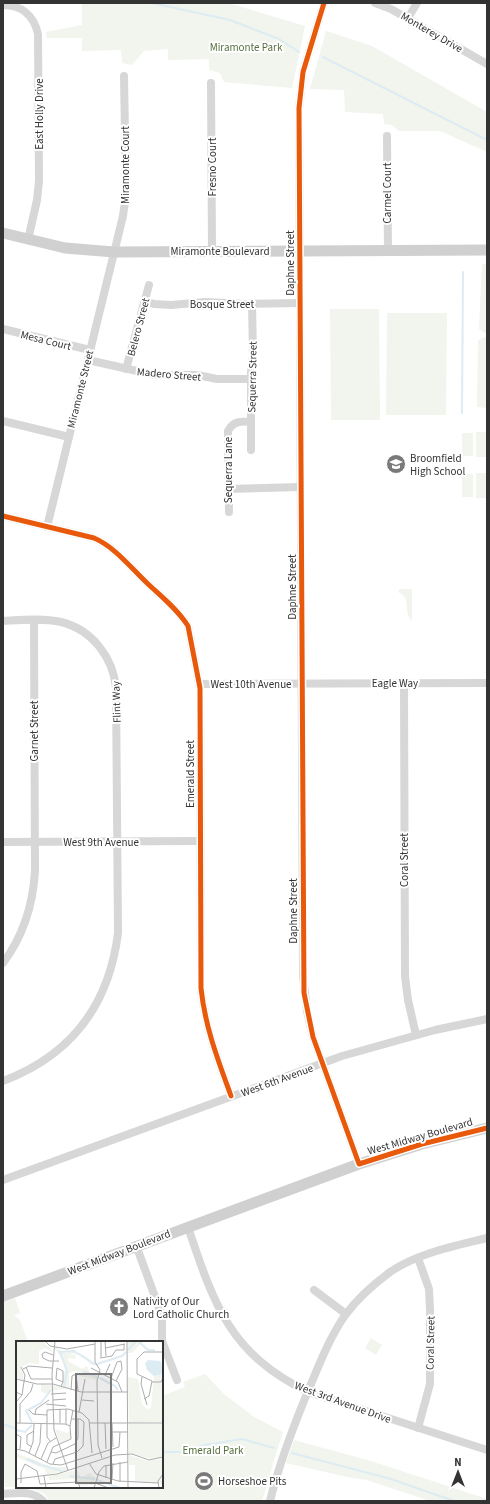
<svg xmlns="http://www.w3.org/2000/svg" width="490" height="1504" font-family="'Source Sans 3',sans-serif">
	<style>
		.green { fill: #f1f5ed }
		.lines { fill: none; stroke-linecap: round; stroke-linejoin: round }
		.stream { stroke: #ddebf3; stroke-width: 2 }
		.street { stroke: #d7d7d7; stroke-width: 8 }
		.secondary { stroke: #d0d0d0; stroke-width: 11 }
		.cycleway-casing { stroke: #fff; stroke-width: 8 }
		.cycleway { stroke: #e8590c; stroke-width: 5 }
		.labels { text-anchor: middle; stroke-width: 4; stroke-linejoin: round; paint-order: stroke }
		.street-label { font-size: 11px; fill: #333; stroke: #fff }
		.park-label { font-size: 11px; fill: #56703f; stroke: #fff }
		.poi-label { font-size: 11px; fill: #333; stroke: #fff; text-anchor: start }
		.inset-river { fill: none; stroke: #ddebf3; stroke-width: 2 }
		.inset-road { fill: none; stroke: #adadad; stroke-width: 1 }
		.view { fill: #7a7a7a; fill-opacity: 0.15; stroke: #7a7a7a; stroke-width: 2 }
		.inset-edge { fill: none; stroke: #333; stroke-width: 2 }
	</style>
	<rect width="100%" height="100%" fill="#fff"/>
	<g class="green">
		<path d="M82 3H228L305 26 292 88 224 82 220 73 209 70V59L168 60V49L144 51 132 65 122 63 121 50 82 51V38H47L46 32 82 25Z"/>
		<path d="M326 31 372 46 487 112V152L440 131H399L392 125 384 124 383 114 345 112 344 90 310 89Z"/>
		<path d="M482 264H487V333H484L479 329Z"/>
		<path d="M330 309H379L380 420H331Z"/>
		<path d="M387 313H447L446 415H386Z"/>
		<path d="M483 337H487V408L477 407 478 341Z"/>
		<rect x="476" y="432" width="11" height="25"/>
		<rect x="462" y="433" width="11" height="23"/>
		<rect x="476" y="473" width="11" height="25"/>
		<rect x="462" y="474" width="11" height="23"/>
		<path d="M400 589H412V621C403 613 412 598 398 592Z"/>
		<path d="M15 1298 20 1313 14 1315 20 1320 28 1342H17V1487H19H5L3 1456V1302Z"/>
		<path d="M371 1338 382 1345 376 1355 365 1348Z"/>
		<path d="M205 1374 224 1394 254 1417 283 1432 275 1457 262 1501H50L43 1493 27 1487H162V1396L185 1387 183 1382Z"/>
		<path d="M294 1440 371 1461 487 1499V1501H430L367 1480 347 1477 286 1463Z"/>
	</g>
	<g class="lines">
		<g class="stream">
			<path d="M152 3 230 20 279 39 299 52"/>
			<path d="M323 57 487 140"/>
			<path d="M462 413 463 272"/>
			<path d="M3 1424 17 1429"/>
			<path d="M162 1452H184L205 1445 242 1439 274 1448"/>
			<path d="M292 1453 391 1479 454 1501"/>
		</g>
		<g class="street">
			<path d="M324 3 303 72 299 108 303 976 307 1011 313 1037 359 1164"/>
			<path d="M375 3 391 9 487 64"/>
			<path d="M3 5C22 5 34 16 38 34L39 181 37 200 28 240"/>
			<path d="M408 18 417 3"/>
			<path d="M211 83 212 251"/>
			<path d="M387 136 388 251"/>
			<path d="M145 301 154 304 171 305 205 302 247 304 300 303"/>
			<path d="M3 329 90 350"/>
			<path d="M88 360 155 375H197L217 379H251"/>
			<path d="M126 369 149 285"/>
			<path d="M3 421 69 437"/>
			<path d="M251 450V372L253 356 252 303"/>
			<path d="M228 489 301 487"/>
			<path d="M229 512 228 431C233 421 241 421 251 422"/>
			<path d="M3 516 94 538C115 547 131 568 148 584 162 597 178 610 188 626L200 688 201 988C205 1027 218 1060 231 1096"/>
			<path d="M47 527 123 216 126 194 124 76"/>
			<path d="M3 621C22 620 43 618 61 622 93 630 113 658 116 688L118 933C109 1005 72 1055 3 1081"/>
			<path d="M404 683 405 976 408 1000 416 1035"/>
			<path d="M199 684 487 683"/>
			<path d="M3 842 200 841"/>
			<path d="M3 963C24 935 33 905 35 871L34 620"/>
			<path d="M3 1180 342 1056 435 1030 487 1019"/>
			<path d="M188 1227C214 1305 230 1354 308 1392L487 1450"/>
			<path d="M136 1245 162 1316V1341L177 1380"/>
			<path d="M314 1290 346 1314"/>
			<path d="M418 1428 430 1384V1309L429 1289 418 1258"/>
			<path d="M3 1494C17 1493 33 1490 43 1501"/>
			<path d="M270 1501C280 1460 295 1422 311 1384 321 1360 331 1335 346 1314 358 1298 374 1284 390 1272 418 1253 455 1246 487 1238"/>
		</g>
		<g class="secondary">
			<path d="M3 233 65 248 114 252 487 250"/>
			<path d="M3 1296 359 1164 422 1144 487 1128"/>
		</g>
		<defs>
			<g id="cycleway">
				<path d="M324 3 303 72 299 108 304 993 313 1037 359 1164 422 1144 487 1128"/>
				<path d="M3 516 94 538C115 547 131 568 148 584 162 597 178 610 188 626L200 688 201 988C205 1027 218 1060 231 1096"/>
			</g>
		</defs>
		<use href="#cycleway" class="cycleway-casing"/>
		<use href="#cycleway" class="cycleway"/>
	</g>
	<defs>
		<symbol id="school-disc" viewBox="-11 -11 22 22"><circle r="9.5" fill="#7a7a7a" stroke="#fff"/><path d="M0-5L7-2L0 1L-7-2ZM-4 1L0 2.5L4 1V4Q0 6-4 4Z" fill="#fff"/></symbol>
		<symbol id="church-disc" viewBox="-11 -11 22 22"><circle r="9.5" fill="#7a7a7a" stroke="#fff"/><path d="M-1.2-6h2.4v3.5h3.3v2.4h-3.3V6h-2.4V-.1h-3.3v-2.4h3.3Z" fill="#fff"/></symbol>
		<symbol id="stadium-disc" viewBox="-11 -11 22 22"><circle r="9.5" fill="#7a7a7a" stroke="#fff"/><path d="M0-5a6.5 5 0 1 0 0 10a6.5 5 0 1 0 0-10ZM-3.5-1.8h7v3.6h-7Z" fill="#fff"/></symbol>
	</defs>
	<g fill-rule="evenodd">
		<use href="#school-disc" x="385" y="453" width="22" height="22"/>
		<use href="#church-disc" x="108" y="1296" width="22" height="22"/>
		<use href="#stadium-disc" x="193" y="1470" width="22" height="22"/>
	</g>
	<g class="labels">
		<g class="street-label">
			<text transform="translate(432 32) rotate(30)" y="4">Monterey Drive</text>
			<text transform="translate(39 114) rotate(-90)" y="4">East Holly Drive</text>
			<text transform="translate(125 165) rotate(-90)" y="4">Miramonte Court</text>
			<text transform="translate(212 167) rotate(-90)" y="4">Fresno Court</text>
			<text transform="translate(387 193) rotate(-90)" y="4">Carmel Court</text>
			<text x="220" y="255">Miramonte Boulevard</text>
			<text transform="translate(290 263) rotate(-90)" y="4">Daphne Street</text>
			<text x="222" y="308">Bosque Street</text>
			<text transform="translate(138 327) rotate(-75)" y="4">Belero Street</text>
			<text transform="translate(46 340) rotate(14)" y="4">Mesa Court</text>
			<text transform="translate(169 374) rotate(5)" y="4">Madero Street</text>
			<text transform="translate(252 377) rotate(-89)" y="4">Sequerra Street</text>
			<text transform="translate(80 389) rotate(-76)" y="4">Miramonte Street</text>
			<text transform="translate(228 470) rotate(-90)" y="4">Sequerra Lane</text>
			<text transform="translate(292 587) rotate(-90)" y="4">Daphne Street</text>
			<text x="395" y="687">Eagle Way</text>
			<text x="251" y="688">West 10th Avenue</text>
			<text transform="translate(116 702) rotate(-92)" y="4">Flint Way</text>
			<text transform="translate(34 731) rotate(-90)" y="4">Garnet Street</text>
			<text transform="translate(190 774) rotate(-90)" y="4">Emerald Street</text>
			<text x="101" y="846">West 9th Avenue</text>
			<text transform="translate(404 860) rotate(-90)" y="4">Coral Street</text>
			<text transform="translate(293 911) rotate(-90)" y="4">Daphne Street</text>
			<text transform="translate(277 1080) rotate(-20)" y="4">West 6th Avenue</text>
			<text transform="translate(420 1136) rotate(-16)" y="4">West Midway Boulevard</text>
			<text transform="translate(119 1252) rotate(-21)" y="4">West Midway Boulevard</text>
			<text transform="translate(430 1343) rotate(-89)" y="4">Coral Street</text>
			<text transform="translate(343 1402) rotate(20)" y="4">West 3rd Avenue Drive</text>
		</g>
		<g class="park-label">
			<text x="246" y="51">Miramonte Park</text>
			<text x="213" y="1454">Emerald Park</text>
		</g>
		<g class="poi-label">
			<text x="410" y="462">Broomfield<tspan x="410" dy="13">High School</tspan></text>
			<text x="133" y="1305">Nativity of Our<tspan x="133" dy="13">Lord Catholic Church</tspan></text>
			<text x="218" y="1485">Horseshoe Pits</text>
		</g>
	</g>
	<g transform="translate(16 1341)">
		<rect width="147" height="147" fill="#fff"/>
		<path d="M0 0H26L36 9V11L29 7 23 10V23L13 22 5 26 8 40 0 36ZM112 0H127L116 12H112ZM38 6 50 12 58 10 69 15 80 24H75L68 16 58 12 52 15 60 13 59 18 52 17V20L66 28 71 25 74 32 82 34 81 39 63 35 65 31 58 30 53 32V47L34 50 31 53 25 51V43L46 46 48 30H51L46 18ZM147 33V81L113 82 112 36 122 38 126 63 131 68 135 67 138 35ZM113 83H147V116L136 118 113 112ZM39 88 51 92 55 89V97L44 102ZM0 112 26 122 27 120 26 123 32 126H51L52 129 30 134 29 128 0 116ZM113 114 131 120 147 118V143L119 140V124H113ZM61 129 65 137 73 132 80 137 78 144 64 145 59 138 33 139V135Z" fill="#f1f5ed"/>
		<path d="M132 19 145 20 147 33 138 35 131 29 129 22Z" fill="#ddebf3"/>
		<path class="inset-river" d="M122 0 132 9H139M112 9 120 0M81 23 106 15 110 11M67 30 81 36M84 37 99 45 102 49M48 46 51 30 44 11 58 10 80 24M16 81 10 70 25 62 35 49M0 89 9 91 16 84M11 118 25 124M26 124 46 130M53 135 79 138M81 139 104 147"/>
		<path class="inset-road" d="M29 0 34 5 51 8 79 3M39 0 36 33 38 89 52 129M79 0V21L84 29 81 40 82 104 86 117M85 0V16M89 0 90 15M111 0 112 147M89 7 109 3M37 14 29 11 26 13 27 17 33 20H43M84 17 96 15 100 9H108V3M121 18V33L136 40 133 55 128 58M121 18 128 11H147M5 26 9 34 6 54M10 26 15 38H36M75 27 102 41 106 51M7 28 13 25 36 27M89 34 94 23M126 36 125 43 131 64M95 37 101 21 105 20 106 28 100 40M0 38 21 43H37L65 51H112M136 41H145L147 37M45 45 47 41V30L41 27 40 38 47 41M55 49 56 35 60 33 62 50M0 51 6 54 0 61M35 53 50 52M37 59 50 58M66 59 78 60M30 63 50 65M44 68V82M13 69 17 73 31 74M63 71 69 38M19 74 20 68 33 59M0 82 49 83 54 85M4 82V63L15 50 17 43M74 82H147M89 82 90 108M96 82 97 106M50 83V68M96 91H112M0 93 5 96 4 108M34 100 31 96V69L52 68 66 72 73 79 76 112M16 106 11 103V94L18 90M0 108 9 110 34 123 45 124 103 106 104 91M35 111 40 112 59 103 62 97V78M13 112 17 101 18 83M19 115 24 102 25 83M25 118 32 102 40 97M31 121 37 106 55 98 54 85 57 69M73 122 80 133 102 140 142 142M37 123 39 118 61 111 67 105 68 81 64 78H56M28 135 30 147M90 137V124M0 138 41 133 99 114 116 113 133 119 147 116M96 139 97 122M104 141V121M5 142V131L9 123 21 130 24 143 62 141 64 147M79 142 93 147M78 147 83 131 88 125 112 121M143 147 142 140 147 133"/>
		<path class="view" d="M60 33H95V142H60Z"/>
		<rect width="147" height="147" class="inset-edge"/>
	</g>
	<rect width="490" height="1504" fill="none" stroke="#333333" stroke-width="8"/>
	<g transform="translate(458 1472)" stroke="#ffffff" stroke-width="3" paint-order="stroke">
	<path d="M0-3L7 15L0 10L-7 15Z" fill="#333333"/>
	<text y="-6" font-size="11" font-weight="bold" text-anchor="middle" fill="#333333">N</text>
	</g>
</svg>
